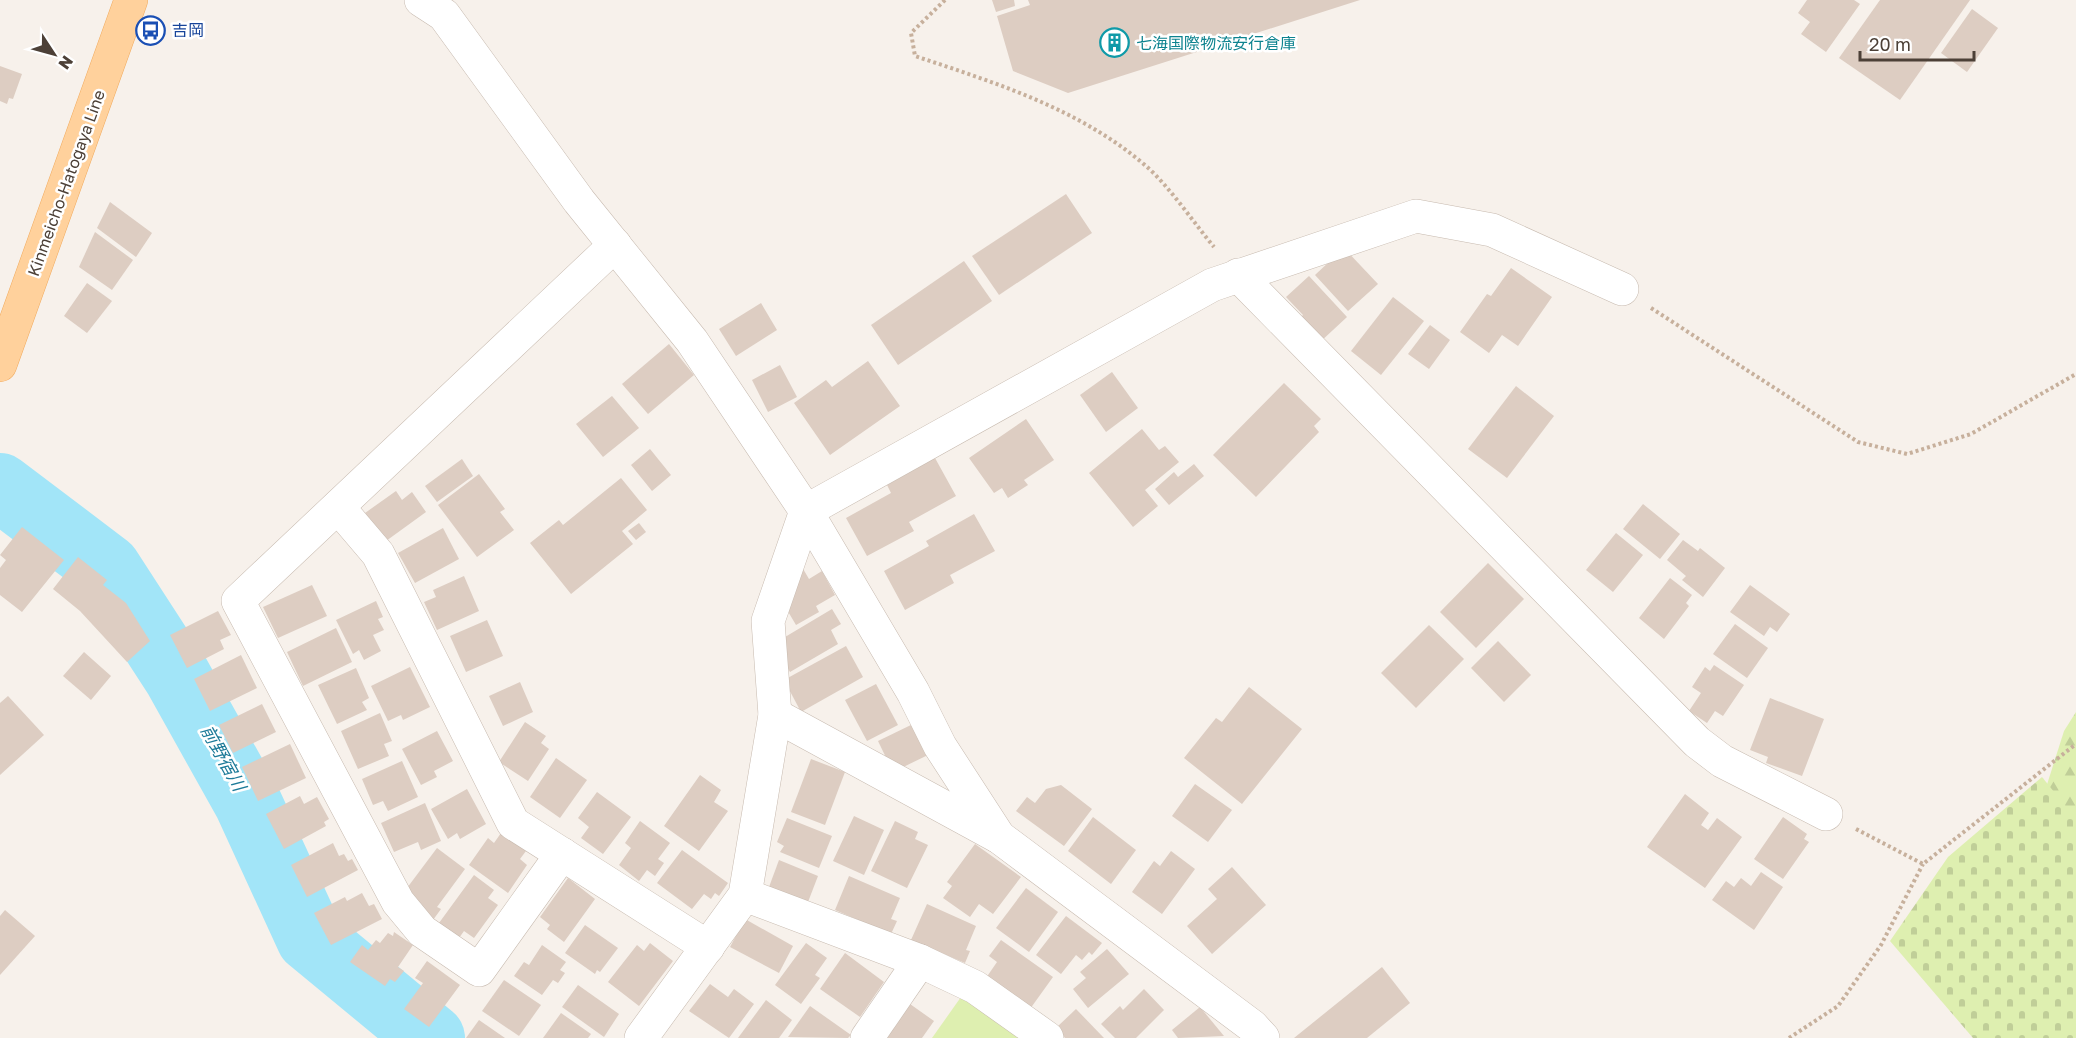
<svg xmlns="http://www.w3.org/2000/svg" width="2076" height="1038" font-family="'Golos Text','Noto Sans JP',sans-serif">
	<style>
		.green { fill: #deefb0 }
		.forest { fill: url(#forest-firs) }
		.cemetery { fill: url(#cemetery-stones) }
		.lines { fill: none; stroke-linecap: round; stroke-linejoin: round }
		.river { stroke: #a2e5f8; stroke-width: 68 }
		.building { fill: #ddcdc2 }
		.minor-casing { stroke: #c7baaf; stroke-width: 34 }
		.major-casing { stroke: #f1ab5f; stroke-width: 34 }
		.path { stroke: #c7b09c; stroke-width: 4; stroke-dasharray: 3 3; stroke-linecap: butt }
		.minor { stroke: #fff; stroke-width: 33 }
		.major { stroke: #ffd19c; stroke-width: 33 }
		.labels { text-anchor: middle; stroke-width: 5; stroke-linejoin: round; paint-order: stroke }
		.transit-label { font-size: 16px; fill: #164399; stroke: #fff; text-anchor: start }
		.culture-label { font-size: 16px; fill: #0d838f; stroke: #fff; text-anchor: start }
		.street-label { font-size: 16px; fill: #4c4037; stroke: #fff }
		.water-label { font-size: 18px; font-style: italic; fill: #1e7b99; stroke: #fff }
	</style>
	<defs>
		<pattern id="forest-firs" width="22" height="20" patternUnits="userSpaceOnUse" patternTransform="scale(1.5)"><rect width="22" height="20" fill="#deefb0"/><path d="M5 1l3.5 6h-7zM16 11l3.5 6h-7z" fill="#c0ce98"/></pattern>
		<pattern id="cemetery-stones" width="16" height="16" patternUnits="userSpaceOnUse" patternTransform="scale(1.5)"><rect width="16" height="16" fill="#deefb0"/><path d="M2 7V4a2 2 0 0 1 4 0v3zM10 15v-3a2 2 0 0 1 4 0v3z" fill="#c0ce98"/></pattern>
	</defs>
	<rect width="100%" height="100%" fill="#f7f1eb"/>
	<path class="green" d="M961 997 1023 1038H932Z"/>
	<path class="forest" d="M2076 712V856L2044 794 2064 731Z"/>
	<path class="cemetery" d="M2042 777 2076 819V1038H1973L1890 941 1948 857Z"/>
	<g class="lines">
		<path class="river" d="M0 487 107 568 177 676 248 803 310 938 431 1038"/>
	</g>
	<g class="building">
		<path d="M992 0H1014L1015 6 996 12Z"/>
		<path d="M1028 0H1360L1068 93 1013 71 997 16 1030 5Z"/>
		<path d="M1807 0H1854L1860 4 1826 52 1801 34 1810 22 1798 13Z"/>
		<path d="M1880 0H1970L1900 100 1839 58Z"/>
		<path d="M1972 9 1998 28 1967 72 1941 53Z"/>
		<path d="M0 66 22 74 13 99 9 98 7 104 0 101Z"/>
		<path d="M1066 194 1092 233 999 295 972 256Z"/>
		<path d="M110 202 152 233 136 257 97 228Z"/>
		<path d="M95 232 133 260 112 290 79 267Z"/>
		<path d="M1344 248 1378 284 1348 311 1315 275Z"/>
		<path d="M964 261 992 301 898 365 871 325Z"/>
		<path d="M1511 268 1552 297 1518 346 1502 335 1489 353 1460 332 1487 294 1491 296Z"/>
		<path d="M1309 276 1347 317 1319 343 1298 320 1303 315 1286 297Z"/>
		<path d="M87 283 112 301 87 333 64 316Z"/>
		<path d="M1393 297 1424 321 1381 375 1351 351Z"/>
		<path d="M761 303 777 330 736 356 719 329Z"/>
		<path d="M1430 325 1450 340 1429 369 1408 354Z"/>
		<path d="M669 344 694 375 648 414 622 384Z"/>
		<path d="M868 361 900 406 830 455 794 403 826 380 832 387Z"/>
		<path d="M780 365 797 397 768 412 752 380Z"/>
		<path d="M1112 372 1138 408 1106 432 1080 395Z"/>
		<path d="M1284 383 1321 419 1314 426 1319 432 1256 497 1213 455Z"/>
		<path d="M1516 386 1554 416 1507 478 1468 449Z"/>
		<path d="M612 396 639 428 603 457 576 424Z"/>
		<path d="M1026 419 1054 460 1024 480 1028 485 1008 498 1002 488 994 493 969 458Z"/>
		<path d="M1142 429 1159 450 1165 446 1179 462 1145 490 1158 506 1133 527 1089 473Z"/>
		<path d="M650 449 671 475 652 491 631 465Z"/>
		<path d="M935 458 956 496 909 522 914 531 867 556 846 518 891 493 887 485Z"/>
		<path d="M462 459 473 476 437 502 425 486Z"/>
		<path d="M1194 464 1204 476 1169 505 1155 489 1174 472 1178 477Z"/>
		<path d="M479 474 505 509 500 512 514 530 477 557 438 505Z"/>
		<path d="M621 478 647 510 622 531 633 544 571 594 530 543 559 520 563 525Z"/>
		<path d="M396 491 402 500 412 492 426 512 386 541 365 513Z"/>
		<path d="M1643 504 1680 534 1660 559 1623 529Z"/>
		<path d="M974 514 995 551 950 575 954 583 905 610 884 571 929 546 926 541Z"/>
		<path d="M639 523 646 532 636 540 628 531Z"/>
		<path d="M22 527 64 560 22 612 0 595V568L6 560 0 555Z"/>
		<path d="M443 528 459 559 415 583 398 553Z"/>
		<path d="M1616 533 1643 555 1613 592 1586 570Z"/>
		<path d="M1683 540 1698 551 1700 548 1725 568 1703 597 1682 580 1686 576 1667 560Z"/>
		<path d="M78 557 107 580 103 585 126 603 150 641 127 662 80 611 53 589Z"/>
		<path d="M799 562 809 579 822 571 835 595 816 606 819 612 796 625 783 603Z"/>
		<path d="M1488 563 1524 599 1476 648 1440 612Z"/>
		<path d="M464 576 479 611 437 630 424 602 436 597 433 590Z"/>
		<path d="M1670 578 1692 595 1686 603 1689 606 1664 639 1639 618Z"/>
		<path d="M312 585 327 616 278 638 263 607Z"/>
		<path d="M1750 585 1790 614 1777 632 1770 627 1764 636 1730 612Z"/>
		<path d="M376 601 383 617 378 619 384 630 373 635 381 651 364 660 359 650 353 654 336 620Z"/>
		<path d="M832 609 841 624 831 630 838 644 790 672 778 652 780 640Z"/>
		<path d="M218 611 231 635 220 640 224 649 187 668 170 635Z"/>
		<path d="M487 620 503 656 466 672 450 636Z"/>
		<path d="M1735 624 1768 648 1747 678 1713 654Z"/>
		<path d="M1429 625 1464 659 1416 708 1381 673Z"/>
		<path d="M336 628 352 662 303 686 287 652Z"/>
		<path d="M1498 641 1531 675 1504 702 1471 668Z"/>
		<path d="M846 646 863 677 801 712 784 680Z"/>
		<path d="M84 652 111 676 91 700 63 676Z"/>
		<path d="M241 655 257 688 210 711 194 679Z"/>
		<path d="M1714 665 1744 685 1723 716 1715 711 1707 723 1689 711 1701 693 1692 687 1705 667 1710 671Z"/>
		<path d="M410 667 430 707 403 720 401 715 388 721 371 686Z"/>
		<path d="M356 668 369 698 362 702 367 710 337 724 318 685Z"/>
		<path d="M520 682 533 712 503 726 489 696Z"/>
		<path d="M876 684 898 725 867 741 845 700Z"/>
		<path d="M1249 687 1302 729 1242 804 1184 758 1216 718 1222 722Z"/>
		<path d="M8 696 44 735 0 775V703Z"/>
		<path d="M1770 698 1824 719 1802 776 1766 763 1768 757 1750 750Z"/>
		<path d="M262 704 276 732 233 753 219 725Z"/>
		<path d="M380 713 392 741 384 744 389 756 358 769 341 731Z"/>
		<path d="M525 722 546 736 541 743 549 749 528 781 499 762Z"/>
		<path d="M913 724 928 755 893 772 878 741Z"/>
		<path d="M437 731 453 761 434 771 437 777 421 785 402 749Z"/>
		<path d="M290 744 306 778 258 801 242 767Z"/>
		<path d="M556 758 587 780 560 818 530 797Z"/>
		<path d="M811 759 845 772 825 825 791 812Z"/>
		<path d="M402 761 418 797 388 811 383 801 373 805 362 779Z"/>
		<path d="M700 775 721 790 714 802 728 811 699 851 664 826Z"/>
		<path d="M1195 784 1232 810 1208 842 1172 816Z"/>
		<path d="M1061 785 1092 809 1064 846 1016 811 1027 797 1035 803 1046 789Z"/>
		<path d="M467 789 486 824 460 839 457 833 448 839 431 809Z"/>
		<path d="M597 792 631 817 603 854 581 838 589 827 578 818Z"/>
		<path d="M1685 794 1709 813 1701 825 1708 830 1717 818 1742 837 1705 888 1647 847Z"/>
		<path d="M300 796 304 804 317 797 329 819 324 822 326 826 284 849 266 814Z"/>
		<path d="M425 803 441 841 421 850 418 842 394 852 381 823Z"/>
		<path d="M854 816 884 830 864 875 833 861Z"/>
		<path d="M1093 817 1136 850 1111 884 1068 851Z"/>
		<path d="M1783 817 1807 834 1804 839 1809 842 1783 879 1754 859Z"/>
		<path d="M787 818 832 836 819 868 780 852 784 846 777 842Z"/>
		<path d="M640 821 670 843 658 859 664 863 655 876 647 870 639 881 619 865 631 848 625 843Z"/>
		<path d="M895 821 918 832 915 839 928 845 907 888 871 871Z"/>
		<path d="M501 833 526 851 520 859 527 865 508 893 469 865 488 838 494 843Z"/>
		<path d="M333 843 339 856 344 854 348 861 352 859 358 870 307 897 291 865Z"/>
		<path d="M975 844 1021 877 993 914 979 904 970 917 943 898 952 886 947 882Z"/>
		<path d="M437 848 465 869 437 907 441 909 433 920 401 896Z"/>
		<path d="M682 850 728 883 719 896 715 893 711 899 704 894 692 909 657 883Z"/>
		<path d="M1171 851 1195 869 1162 914 1132 892 1154 861 1160 866Z"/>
		<path d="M779 860 818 876 808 902 769 887Z"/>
		<path d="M1232 867 1266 905 1212 954 1187 926 1217 899 1208 889Z"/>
		<path d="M1761 872 1783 887 1754 930 1712 900 1726 881 1734 887 1741 878 1751 886Z"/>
		<path d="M474 875 494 890 488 898 498 905 474 938 464 931 459 938 439 923Z"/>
		<path d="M849 876 900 898 891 919 897 921 891 934 835 910Z"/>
		<path d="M568 878 595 899 564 942 547 929 550 925 540 917Z"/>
		<path d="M1026 888 1058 912 1029 952 996 928Z"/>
		<path d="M362 893 369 906 374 904 382 919 331 945 314 913 345 897 347 901Z"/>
		<path d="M927 904 976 926 966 950 970 951 965 963 911 940Z"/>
		<path d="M5 910 35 936 0 975V916Z"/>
		<path d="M1066 916 1102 943 1092 955 1089 952 1082 960 1076 955 1061 974 1036 955Z"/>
		<path d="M745 919 793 946 779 973 730 947Z"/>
		<path d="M585 925 618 948 600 972 597 970 595 974 565 953Z"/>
		<path d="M394 932 413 945 398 967 404 971 395 982 390 979 385 986 350 962 362 945 368 950 376 940 380 943 388 933 393 936Z"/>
		<path d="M1001 940 1053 977 1030 1009 986 978 997 962 989 956Z"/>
		<path d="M650 943 673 961 639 1006 608 982 637 945 644 951Z"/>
		<path d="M806 943 827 958 815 975 820 978 801 1004 775 985Z"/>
		<path d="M542 945 566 962 560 970 565 973 558 983 553 980 542 995 514 976 524 962 529 965Z"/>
		<path d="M1107 949 1129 974 1088 1008 1073 989 1086 978 1080 972Z"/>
		<path d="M845 953 884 982 860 1017 820 989Z"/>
		<path d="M427 961 460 985 429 1027 404 1009 423 983 415 978Z"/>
		<path d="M1382 967 1410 1003 1367 1038H1294Z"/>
		<path d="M504 980 541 1005 519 1036 482 1011Z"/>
		<path d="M710 984 728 997 734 989 754 1004 729 1038 689 1011Z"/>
		<path d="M578 985 619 1014 604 1037 562 1007Z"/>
		<path d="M1144 989 1164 1010 1136 1038H1115L1101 1024 1120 1006 1123 1010Z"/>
		<path d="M766 1000 792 1020 779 1038H738Z"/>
		<path d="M910 1004 934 1021 922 1038H885Z"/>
		<path d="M810 1006 851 1035 848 1038 788 1037Z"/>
		<path d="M1200 1007 1224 1036 1178 1038 1172 1030Z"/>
		<path d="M1076 1009 1104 1038H1065L1056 1028Z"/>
		<path d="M561 1013 591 1034 588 1038H543Z"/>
		<path d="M479 1020 505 1038H466Z"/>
	</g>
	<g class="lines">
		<defs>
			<g id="minor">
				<path d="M421 0 444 15 579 201 692 341 806 511 913 692 940 746 999 837"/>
				<path d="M1238 275 1697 742 1722 761 1826 814"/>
				<path d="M338 507 378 554 513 823 708 947"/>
				<path d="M775 715 999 837 1252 1026 1263 1038"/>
				<path d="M562 854 479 970 422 931 398 902 238 601 615 245"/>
				<path d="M745 895 920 961 975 987 1047 1038"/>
				<path d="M641 1038 745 895 775 715 768 621 806 511 1212 285 1416 216 1492 230 1622 289"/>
				<path d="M867 1038 920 961"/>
			</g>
			<path id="major" d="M0 365 131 0"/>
		</defs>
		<use href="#minor" class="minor-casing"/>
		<use href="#major" class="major-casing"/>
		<g class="path">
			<path d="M945 0 911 33 915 56C996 83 1080 109 1146 166 1169 186 1194 223 1214 247"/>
			<path d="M1651 308 1858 442 1907 454 1971 434 2076 374"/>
			<path d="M1856 829 1923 864 2076 744"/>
			<path d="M1789 1038 1838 1006 1881 945 1923 864"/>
		</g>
		<use href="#minor" class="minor"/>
		<use href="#major" class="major"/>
	</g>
	<defs>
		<symbol id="bus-ring" viewBox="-11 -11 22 22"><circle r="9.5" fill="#fff" stroke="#1a4fb4" stroke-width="1.5"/><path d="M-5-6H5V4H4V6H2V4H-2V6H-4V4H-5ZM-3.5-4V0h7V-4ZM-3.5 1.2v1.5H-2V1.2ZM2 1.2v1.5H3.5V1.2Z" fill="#1a4fb4"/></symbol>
		<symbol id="building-ring" viewBox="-11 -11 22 22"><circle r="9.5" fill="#fff" stroke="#0f9aa8" stroke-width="1.5"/><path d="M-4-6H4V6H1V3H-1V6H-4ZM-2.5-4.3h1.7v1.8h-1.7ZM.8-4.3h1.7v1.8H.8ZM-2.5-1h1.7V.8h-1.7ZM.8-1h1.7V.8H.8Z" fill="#0f9aa8"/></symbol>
	</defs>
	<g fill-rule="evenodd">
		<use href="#bus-ring" x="134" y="14" width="33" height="33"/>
		<use href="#building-ring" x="1098" y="26" width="33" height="33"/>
	</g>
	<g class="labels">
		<g class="transit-label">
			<text x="172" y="36">吉岡</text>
		</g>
		<g class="culture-label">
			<text x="1136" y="49">七海国際物流安行倉庫</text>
		</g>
		<g class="street-label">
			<text transform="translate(66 183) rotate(-70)" y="6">Kinmeicho-Hatogaya Line</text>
		</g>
		<g class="water-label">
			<text transform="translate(223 758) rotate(61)" y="6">前野宿川</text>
		</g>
	</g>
	<g transform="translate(54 54) rotate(126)" stroke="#ffffff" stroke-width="4.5" paint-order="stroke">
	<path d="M0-4.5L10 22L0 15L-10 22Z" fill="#4c4037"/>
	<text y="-9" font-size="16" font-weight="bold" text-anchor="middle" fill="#4c4037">N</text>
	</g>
	<path d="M1860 51v9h114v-9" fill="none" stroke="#4c4037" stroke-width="3"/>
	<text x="1869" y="51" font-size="18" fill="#4c4037" stroke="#ffffff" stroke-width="4.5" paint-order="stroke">20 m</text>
</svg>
